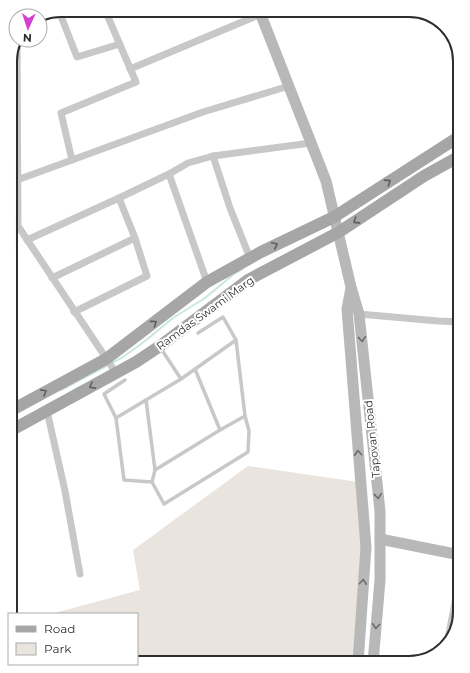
<svg xmlns="http://www.w3.org/2000/svg" width="470" height="673" font-family="Montserrat,sans-serif">
	<style>
		.green { fill: #e9e4dd }
		.lines { fill: none; stroke-linecap: round; stroke-linejoin: round }
		.stream { stroke: #cbe7d8; stroke-width: 2 }
		.lane { stroke: #c8c8c8; stroke-width: 3.5 }
		.street { stroke: #c8c8c8; stroke-width: 7 }
		.secondary { stroke: #b8b8b8; stroke-width: 11 }
		.primary { stroke: #a6a6a6; stroke-width: 12 }
		.oneway { stroke: #5e5e5e }
		.oneway2 { stroke: #6c6c6c }
		.labels { text-anchor: middle; stroke-width: 4; stroke-linejoin: round; paint-order: stroke }
		.street-label { font-size: 11px; fill: #2e2e2e; stroke: #fff }
		.rim { fill: none; stroke: #2e2e2e; stroke-width: 2 }
	</style>
	<rect width="100%" height="100%" fill="#fff"/>
	<path class="green" d="M248 466 358 482 364 570 358 663H137V614H51L140 590 133 550Z"/>
	<g class="lines">
		<g class="stream">
			<path d="M112 363 123 357 145 341 173 318 205 298 234 274 243 269"/>
			<path d="M61 390 108 365"/>
		</g>
		<g class="lane">
			<path d="M198 333 223 317 236 340"/>
			<path d="M160 347 181 379 236 340 245 416 249 431 248 452 164 504 152 482 124 480 116 418 181 379"/>
			<path d="M146 400 155 470 220 430 195 369"/>
			<path d="M116 418 104 394 125 380"/>
			<path d="M220 430 245 416"/>
			<path d="M152 482 155 470"/>
		</g>
		<g class="street">
			<path d="M59 11 77 57 120 44"/>
			<path d="M17 43 18 226 116 373"/>
			<path d="M130 69 261 14"/>
			<path d="M213 156 230 208 250 258"/>
			<path d="M72 160 203 112 289 86"/>
			<path d="M169 174 188 163 213 156 311 143"/>
			<path d="M17 180 72 160 61 113 136 82 105 10"/>
			<path d="M27 240 119 198 169 174 207 282"/>
			<path d="M52 278 135 238 119 198"/>
			<path d="M74 312 147 276 135 238"/>
			<path d="M359 314 438 321 460 322"/>
			<path d="M47 411 65 491 80 574"/>
			<path d="M447 644 460 577"/>
		</g>
		<g class="secondary">
			<path d="M259 10 326 181 351 287 359 314 380 511V580L373 663"/>
			<path d="M351 288 347 309 366 547 358 663"/>
			<path d="M380 539 460 555"/>
		</g>
		<g class="primary">
			<path d="M10 411 106 359 207 282 261 252 334 217 460 136"/>
			<path d="M10 431 136 362 160 346 248 280 339 232 424 176 460 156"/>
		</g>
	</g>
	<defs><path id="oneway-chevron" d="M-2-3.5L2.5 0L-2 3.5" fill="none" stroke-width="1.6" stroke-linecap="round" stroke-linejoin="round"/></defs>
	<g class="oneway">
		<use href="#oneway-chevron" transform="translate(388 182) rotate(-33)"/>
		<use href="#oneway-chevron" transform="translate(356 221) rotate(147)"/>
		<use href="#oneway-chevron" transform="translate(275 245) rotate(-25)"/>
		<use href="#oneway-chevron" transform="translate(154 323) rotate(-37)"/>
		<use href="#oneway-chevron" transform="translate(92 386) rotate(151)"/>
		<use href="#oneway-chevron" transform="translate(44 392) rotate(-29)"/>
	</g>
	<g class="oneway2">
		<use href="#oneway-chevron" transform="translate(362 339) rotate(84)"/>
		<use href="#oneway-chevron" transform="translate(358 453) rotate(-95)"/>
		<use href="#oneway-chevron" transform="translate(378 496) rotate(84)"/>
		<use href="#oneway-chevron" transform="translate(363 582) rotate(-86)"/>
		<use href="#oneway-chevron" transform="translate(376 626) rotate(95)"/>
	</g>
	<g class="labels">
		<g class="street-label">
			<text transform="translate(205 313) rotate(-36)" y="4">Ramdas Swami Marg</text>
			<text transform="translate(372 439) rotate(-96)" y="4">Tapovan Road</text>
		</g>
	</g>
	<path d="M0 0H470V673H0ZM61 17H409A44 44 0 0 1 453 61V612A44 44 0 0 1 409 656H61A44 44 0 0 1 17 612V61A44 44 0 0 1 61 17Z" fill="#fff" fill-rule="evenodd"/>
	<path class="rim" d="M61 17H409A44 44 0 0 1 453 61V612A44 44 0 0 1 409 656H61A44 44 0 0 1 17 612V61A44 44 0 0 1 61 17Z"/>
	<rect x="8" y="613" width="130" height="52" fill="#ffffff" stroke="#ababab"/>
	<rect x="16" y="626" width="20" height="6" fill="#a6a6a6" stroke="#ababab"/>
	<text x="44" y="633" font-size="12" fill="#2e2e2e">Road</text>
	<rect x="16" y="643" width="20" height="12" fill="#e9e4dd" stroke="#ababab"/>
	<text x="44" y="653" font-size="12" fill="#2e2e2e">Park</text>
	<g transform="translate(28 28) rotate(183)"><circle r="19" fill="#ffffff" stroke="#ababab"/>
	<path d="M0-3L7 15L0 10L-7 15Z" fill="#d142d2"/>
	<text y="-6" font-size="11" font-weight="bold" text-anchor="middle" fill="#2e2e2e">N</text>
	</g>
</svg>
